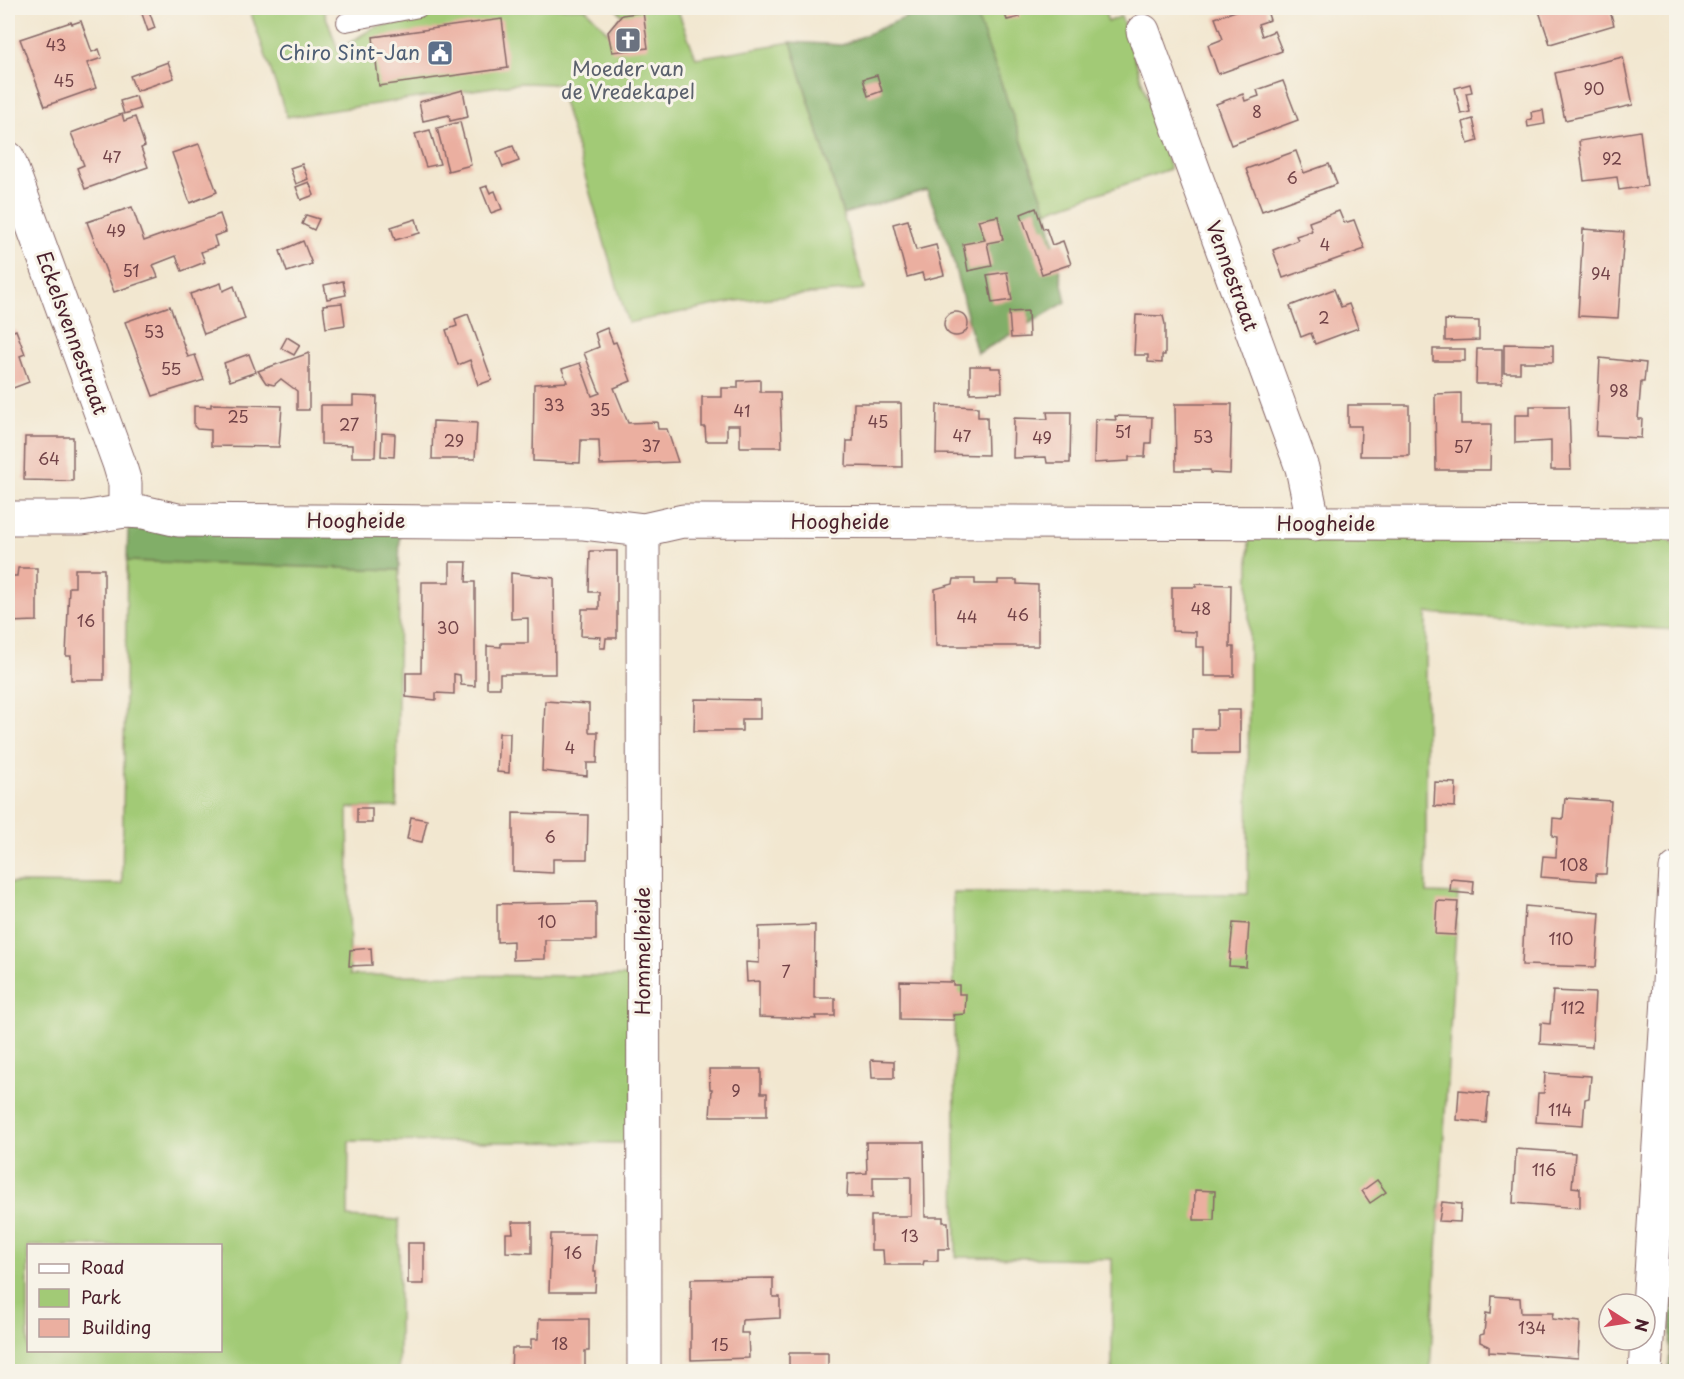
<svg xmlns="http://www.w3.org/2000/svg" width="1684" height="1379" font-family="'Playpen Sans',sans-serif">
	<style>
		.green { fill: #a2ca76; stroke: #767450; stroke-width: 1.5; fill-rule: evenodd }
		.forest { fill: #81ae67; stroke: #666649; stroke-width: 1.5 }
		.building { fill: #ebafa0 }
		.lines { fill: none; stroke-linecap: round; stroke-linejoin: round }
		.service-casing { stroke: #856565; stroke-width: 20 }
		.minor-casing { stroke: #856565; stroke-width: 35 }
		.service { stroke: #fff; stroke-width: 18 }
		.minor { stroke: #fff; stroke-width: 33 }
		.labels { text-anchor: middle; stroke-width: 6; stroke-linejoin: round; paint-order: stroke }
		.number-label { font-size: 16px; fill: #724348 }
		.service-label { font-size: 20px; fill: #4e5e75; stroke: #f7f3e8; text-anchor: end }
		.worship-label { font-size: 20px; fill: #5b616d; stroke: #f7f3e8 }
		.street-label { font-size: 20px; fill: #4a1f2b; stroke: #f7f3e8 }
	</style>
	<rect width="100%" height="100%" fill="#f7f3e8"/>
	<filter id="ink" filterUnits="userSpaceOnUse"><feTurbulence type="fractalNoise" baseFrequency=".0167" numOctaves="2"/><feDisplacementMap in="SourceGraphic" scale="12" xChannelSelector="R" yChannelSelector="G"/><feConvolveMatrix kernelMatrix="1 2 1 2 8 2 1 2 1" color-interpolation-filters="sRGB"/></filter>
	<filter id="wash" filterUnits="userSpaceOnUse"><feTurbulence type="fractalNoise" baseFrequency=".008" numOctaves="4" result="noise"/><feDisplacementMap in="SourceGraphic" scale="24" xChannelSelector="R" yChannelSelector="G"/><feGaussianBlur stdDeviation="1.35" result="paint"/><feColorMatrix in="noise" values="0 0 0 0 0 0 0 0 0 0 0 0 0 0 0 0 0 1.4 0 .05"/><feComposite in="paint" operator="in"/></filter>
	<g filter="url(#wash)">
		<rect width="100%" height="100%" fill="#f2e7d0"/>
		<g class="green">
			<path d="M249 8H337L324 11 338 50 373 28 460 8H585L608 32 622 15 615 8H677L696 58 791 42 865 289 736 301 628 323 558 84 521 83 287 117Z"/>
			<path d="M974 8H1104L1108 22 1121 16 1170 169 1047 211Z"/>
			<path d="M1249 536 1667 537 1676 548V630L1426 613V893L1458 894 1430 1371H1112V1259L956 1257 953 893 1248 894Z"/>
			<path d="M127 561 399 570 397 807 348 808 350 975 634 976 633 1143 349 1141 348 1217 399 1220V1371L8 1372V883L122 884ZM28 1246H220V1350H28Z"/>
		</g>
		<g class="forest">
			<path d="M927 8H974L1047 211 1066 302 977 354 949 245 927 190 843 214 791 42 842 45Z"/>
			<path d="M128 529 400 533 399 570 127 561Z"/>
			<path d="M1676 1232V1371H1669Z"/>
		</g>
		<g id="blocks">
			<g class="building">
				<path d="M140 8H148L155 28 148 31Z"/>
				<path d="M1003 8H1017L1020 17 1007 20Z"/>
				<path d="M1244 8H1266L1270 20 1258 24 1262 36 1274 31 1282 51 1218 74 1208 45 1223 39 1215 18Z"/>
				<path d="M1538 8H1609L1614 25 1550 44Z"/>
				<path d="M643 12 648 48 612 52 608 32 622 15Z"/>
				<path d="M502 19 508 68 379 86 373 37Z"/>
				<path d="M81 21 92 52 99 49 102 58 87 63 96 88 45 106 20 39 71 22 72 24Z"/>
				<path d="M1623 57 1633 105 1565 120 1555 73Z"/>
				<path d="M168 62 174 78 136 91 130 76Z"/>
				<path d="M877 75 882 91 868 96 863 79Z"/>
				<path d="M1283 81 1298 120 1231 145 1216 104 1243 94 1245 101 1259 96 1257 90Z"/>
				<path d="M1470 84 1472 92 1466 93 1470 112 1461 114 1455 88Z"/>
				<path d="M463 90 468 117 450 121 449 115 423 121 419 102Z"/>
				<path d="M136 96 140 109 124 114 120 101Z"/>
				<path d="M1543 110 1545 124 1528 127 1527 120 1532 119 1531 112Z"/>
				<path d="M122 114 124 121 135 117 145 146 141 148 148 167 85 189 77 168 84 165 71 133Z"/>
				<path d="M1473 119 1478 141 1468 144 1463 122Z"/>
				<path d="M460 122 471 165 448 171 437 128Z"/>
				<path d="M430 130 440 164 426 167 415 134Z"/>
				<path d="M1640 131 1647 186 1619 190 1617 177 1584 181 1579 141Z"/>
				<path d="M199 144 217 192 190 203 172 153Z"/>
				<path d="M513 146 519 161 503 167 497 152Z"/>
				<path d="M1296 151 1304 173 1329 164 1337 184 1262 211 1246 169Z"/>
				<path d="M302 164 308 179 296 184 290 168Z"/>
				<path d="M309 182 314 195 301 200 296 187Z"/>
				<path d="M487 186 490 193 495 191 502 209 491 213 481 188Z"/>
				<path d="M132 207 144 241 220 214 226 232 214 236 217 246 201 252 205 262 182 271 176 256 153 265 158 277 114 292 87 222Z"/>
				<path d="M1036 208 1043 229 1046 228 1052 245 1063 241 1071 264 1042 274 1021 214Z"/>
				<path d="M1339 211 1344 223 1354 220 1365 249 1283 278 1273 250 1298 240 1296 236 1312 231 1309 222Z"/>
				<path d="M306 215 319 219 314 230 302 224Z"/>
				<path d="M998 216 1003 240 987 243 992 266 968 271 963 244 985 240 978 220Z"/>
				<path d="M416 219 420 233 395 240 391 227Z"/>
				<path d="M908 220 916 250 936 245 944 275 924 280 922 273 907 277 893 224Z"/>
				<path d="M1583 229 1624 232 1618 318 1578 316Z"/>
				<path d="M303 241 312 264 287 272 280 251Z"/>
				<path d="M1007 272 1012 300 992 303 987 275Z"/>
				<path d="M343 281 346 295 327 299 324 285Z"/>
				<path d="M221 283 223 291 234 286 245 319 204 334 190 294Z"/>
				<path d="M1334 289 1341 307 1349 304 1358 328 1315 344 1311 333 1301 337 1290 306Z"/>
				<path d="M342 303 345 325 326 328 323 305Z"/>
				<path d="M170 306 188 357 195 355 204 380 153 396 125 322Z"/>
				<path d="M1028 311 1029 337 1011 338 1009 312Z"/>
				<circle cx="956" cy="324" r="12"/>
				<path d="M468 314 492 380 478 385 470 360 458 365 446 330 457 326 455 319Z"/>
				<path d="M1136 315 1163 316 1165 324V355H1162V363L1148 362V355H1134Z"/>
				<path d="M1445 320 1479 321V340L1445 341Z"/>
				<path d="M607 328 613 343 616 342 631 381 614 388 628 423 657 422 658 429H667L678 462 600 465 599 440H581L580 463 533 461 534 384 567 382 562 369 580 363 592 396 600 393 584 353 599 347 595 333Z"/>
				<path d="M16 330 25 354 20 356 29 382 8 390V333Z"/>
				<path d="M287 337 300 345 294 355 281 348Z"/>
				<path d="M1504 344 1553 345V362H1520V373H1504Z"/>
				<rect x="1433" y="349" width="32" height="12"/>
				<path d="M1477 349H1502V384H1476Z"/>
				<path d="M309 353V410H297V391L281 379 274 385 266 383 258 371Z"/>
				<path d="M249 354 256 372 230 381 224 363Z"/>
				<path d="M1600 358 1646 363 1644 382H1641L1638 419H1642L1641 438 1596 436Z"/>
				<path d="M970 366H991V368H1001L1002 392 970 393Z"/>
				<path d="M760 380V392H780L782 447H740V425H727V441H706L705 427H702V397H722V388H738V381Z"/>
				<path d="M1461 393V424H1491L1490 470H1436L1435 394Z"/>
				<path d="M353 396 377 397 375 457H352V445L321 444V405H353Z"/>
				<path d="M854 403H901L902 467 846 466 847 441H853Z"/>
				<path d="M211 404 282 406 279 447 211 446V430L197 429 194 426V406L211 407Z"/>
				<path d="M1175 404H1232L1230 474 1210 473V470H1176Z"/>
				<path d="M937 405 978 407V417H987L988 455 936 454Z"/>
				<path d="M1348 405H1409V456H1360L1361 426H1348Z"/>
				<path d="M1530 406H1569L1571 470H1551V441L1515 443V415H1530Z"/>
				<path d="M1047 412H1071L1070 463H1047L1046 457 1013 458 1014 418 1048 419Z"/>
				<path d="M1115 416 1152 417 1151 443H1146L1145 457H1129V461L1094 463 1095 419 1116 420Z"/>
				<path d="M433 421 477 423 475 459H432Z"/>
				<path d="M382 433 395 434 394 457 381 456Z"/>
				<path d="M25 437H73V481L24 480Z"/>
				<path d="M590 551H617V638H606L605 648H600L601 637 581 636 582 609H599V592H589Z"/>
				<path d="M450 562H467L466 582H475V686L461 685 460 675 454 674V694L436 693V700L406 697V673H421L422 582H450Z"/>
				<path d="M18 568H37V621L8 622V576H17Z"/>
				<path d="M75 569H104V680H71V656H66L69 587H75Z"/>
				<path d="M511 573 554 578 555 674H500V688H487V646L501 647V643H528V618L511 619Z"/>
				<path d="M954 579H975V584H998V580H1017V584L1038 585V646H936L935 589 953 584Z"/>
				<path d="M1196 584 1231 585 1230 647H1234V676H1204V647H1196V632L1172 631V587H1196Z"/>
				<path d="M695 699 760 700V719H742V731H694Z"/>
				<path d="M545 701 589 704V732H598L597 763H587V776L542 771Z"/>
				<path d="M1217 710H1240V754H1192V729H1217Z"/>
				<path d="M499 733H510L509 773 497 772Z"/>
				<path d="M1435 782 1456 783 1455 807 1434 806Z"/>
				<path d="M1565 798 1611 801 1606 874H1596V881L1541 877 1543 856 1556 857 1557 837 1552 836 1553 818 1563 819Z"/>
				<rect x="357" y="808" width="15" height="15"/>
				<path d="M513 813 588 815 587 859H553V873L513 871Z"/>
				<path d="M411 817 427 820 422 842 407 839Z"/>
				<path d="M1451 879 1474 881 1473 894 1450 892Z"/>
				<path d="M1437 901 1458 902 1455 935 1435 934Z"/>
				<path d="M596 902V940H545V959L513 960V941L497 942V904Z"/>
				<path d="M1525 906 1600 913 1596 967 1522 965Z"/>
				<path d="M1233 923 1249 924 1246 967 1229 966Z"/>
				<path d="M815 925 814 998H835V1016H815L816 1019 759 1017V981L747 982 746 962 759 963V927Z"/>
				<path d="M371 948 372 965 349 966 350 950Z"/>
				<path d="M900 981 953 982V985H959V994H966L965 1014 953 1015 954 1020 900 1019Z"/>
				<path d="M1553 991 1595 993 1592 1047 1540 1044 1541 1023 1550 1024Z"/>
				<path d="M871 1060 894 1061V1078H872Z"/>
				<path d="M709 1069H761V1093H767V1116H710L712 1089H710Z"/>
				<path d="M1545 1073 1591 1076 1589 1098 1585 1099 1583 1125 1536 1122 1538 1093H1544Z"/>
				<path d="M1459 1090 1489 1093 1486 1123 1457 1120Z"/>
				<path d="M866 1142H924L925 1217H943V1222H948L949 1249H938V1261H924L923 1265H884L883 1250H871V1216H911V1177H873V1197H847L848 1174 867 1173Z"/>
				<path d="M1516 1149 1575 1153 1572 1187 1580 1188V1208L1513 1203Z"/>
				<path d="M1377 1180 1386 1192 1370 1203 1362 1191Z"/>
				<path d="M1195 1190 1215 1191 1214 1220H1194Z"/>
				<path d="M1442 1202 1461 1204 1460 1222 1439 1221Z"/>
				<path d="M512 1222H532V1253L506 1252V1233H513Z"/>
				<path d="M551 1234H596L594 1272H596L595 1292H549Z"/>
				<rect x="408" y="1243" width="16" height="41"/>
				<path d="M773 1278V1297H780V1318L742 1320 741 1333H748L749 1358 691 1360V1279Z"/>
				<path d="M1492 1296 1520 1298 1521 1313H1553L1552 1319 1580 1322 1578 1358 1489 1352V1346L1480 1342V1335L1484 1334 1486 1313 1491 1314Z"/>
				<path d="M539 1319H589V1351H585V1371H511L512 1348H531V1339H538Z"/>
				<rect x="789" y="1353" width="39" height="18"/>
			</g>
		</g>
	</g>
	<g filter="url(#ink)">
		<use href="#blocks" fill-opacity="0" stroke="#856565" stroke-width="1.5"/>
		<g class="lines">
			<defs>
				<path id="service" d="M346 22 419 8"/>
				<g id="minor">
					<path d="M1143 31 1302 468 1314 524"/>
					<path d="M8 158 119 463 125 483V511"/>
					<path d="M8 518H82L125 511 143 512 178 520 584 523 643 530 683 521 1676 524"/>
					<path d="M643 530 644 1372"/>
					<path d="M1645 1372 1676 869"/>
				</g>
			</defs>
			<use href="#service" class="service-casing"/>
			<use href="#minor" class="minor-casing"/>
			<use href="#service" class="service"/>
			<use href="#minor" class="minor"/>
		</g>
	</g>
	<defs>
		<symbol id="church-square" viewBox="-11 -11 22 22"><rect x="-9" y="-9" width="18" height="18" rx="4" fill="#6b7280" stroke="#f7f3e8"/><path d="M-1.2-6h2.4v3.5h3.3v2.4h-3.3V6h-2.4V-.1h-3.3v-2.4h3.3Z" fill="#fff"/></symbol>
		<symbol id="civic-square" viewBox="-11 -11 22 22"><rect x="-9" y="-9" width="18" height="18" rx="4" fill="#5c6f8a" stroke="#f7f3e8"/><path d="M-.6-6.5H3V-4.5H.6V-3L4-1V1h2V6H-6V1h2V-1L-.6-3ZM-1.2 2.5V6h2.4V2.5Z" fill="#fff"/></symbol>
	</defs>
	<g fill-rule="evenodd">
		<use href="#church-square" x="613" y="25" width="30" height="30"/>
		<use href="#civic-square" x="425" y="38" width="30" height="30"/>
	</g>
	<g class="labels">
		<g class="number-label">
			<text x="56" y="51">43</text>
			<text x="64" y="87">45</text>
			<text x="1594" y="95">90</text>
			<text x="1257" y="118">8</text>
			<text x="112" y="163">47</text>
			<text x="1612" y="165">92</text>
			<text x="1292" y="184">6</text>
			<text x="116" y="237">49</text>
			<text x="1325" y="251">4</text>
			<text x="131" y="277">51</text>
			<text x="1601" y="280">94</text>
			<text x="1324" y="324">2</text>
			<text x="154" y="338">53</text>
			<text x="171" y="375">55</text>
			<text x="1619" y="397">98</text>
			<text x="554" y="411">33</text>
			<text x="600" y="416">35</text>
			<text x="742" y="417">41</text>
			<text x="238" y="423">25</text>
			<text x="878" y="428">45</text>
			<text x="349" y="431">27</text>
			<text x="1123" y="438">51</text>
			<text x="962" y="442">47</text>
			<text x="1203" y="443">53</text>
			<text x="1042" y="444">49</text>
			<text x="454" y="447">29</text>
			<text x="651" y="452">37</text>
			<text x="1463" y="453">57</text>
			<text x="49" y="465">64</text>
			<text x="1201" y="615">48</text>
			<text x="1018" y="621">46</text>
			<text x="967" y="623">44</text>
			<text x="86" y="627">16</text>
			<text x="448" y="634">30</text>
			<text x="570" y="754">4</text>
			<text x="550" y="843">6</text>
			<text x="1574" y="871">108</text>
			<text x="547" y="928">10</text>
			<text x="1561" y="945">110</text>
			<text x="786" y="978">7</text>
			<text x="1573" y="1014">112</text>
			<text x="736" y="1097">9</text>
			<text x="1560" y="1116">114</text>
			<text x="1544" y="1176">116</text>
			<text x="910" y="1242">13</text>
			<text x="573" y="1259">16</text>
			<text x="1532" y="1334">134</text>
			<text x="560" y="1350">18</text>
			<text x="720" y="1351">15</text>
		</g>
		<g class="service-label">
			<text x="420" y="60">Chiro Sint-Jan</text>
		</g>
		<g class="worship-label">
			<text x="628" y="76">Moeder van<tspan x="628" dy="23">de Vredekapel</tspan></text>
		</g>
		<g class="street-label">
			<text transform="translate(1232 276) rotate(70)" y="7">Vennestraat</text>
			<text transform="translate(72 333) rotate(70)" y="7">Eckelsvennestraat</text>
			<text x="356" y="528">Hoogheide</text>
			<text x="840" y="529">Hoogheide</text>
			<text x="1326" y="531">Hoogheide</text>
			<text transform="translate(643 951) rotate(-90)" y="7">Hommelheide</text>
		</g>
	</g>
	<rect width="1684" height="1379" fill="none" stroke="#f7f3e8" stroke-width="30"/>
	<rect x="27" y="1244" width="195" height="108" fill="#f7f3e8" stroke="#b29e9c" stroke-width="1.5"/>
	<rect x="39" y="1264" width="30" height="9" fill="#ffffff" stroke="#b29e9c" stroke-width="1.5"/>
	<text x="81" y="1274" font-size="18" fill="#4a1f2b">Road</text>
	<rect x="39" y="1289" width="30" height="18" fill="#a2ca76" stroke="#b29e9c" stroke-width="1.5"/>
	<text x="81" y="1304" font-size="18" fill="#4a1f2b">Park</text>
	<rect x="39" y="1319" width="30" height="18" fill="#ebafa0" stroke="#b29e9c" stroke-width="1.5"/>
	<text x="81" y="1334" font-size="18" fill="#4a1f2b">Building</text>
	<g transform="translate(1627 1322) rotate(102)"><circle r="28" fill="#f7f3e8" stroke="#b29e9c" stroke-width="1.5"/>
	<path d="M0-4.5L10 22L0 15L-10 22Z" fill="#d1495b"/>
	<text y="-9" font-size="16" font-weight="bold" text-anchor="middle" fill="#4a1f2b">N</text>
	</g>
</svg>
